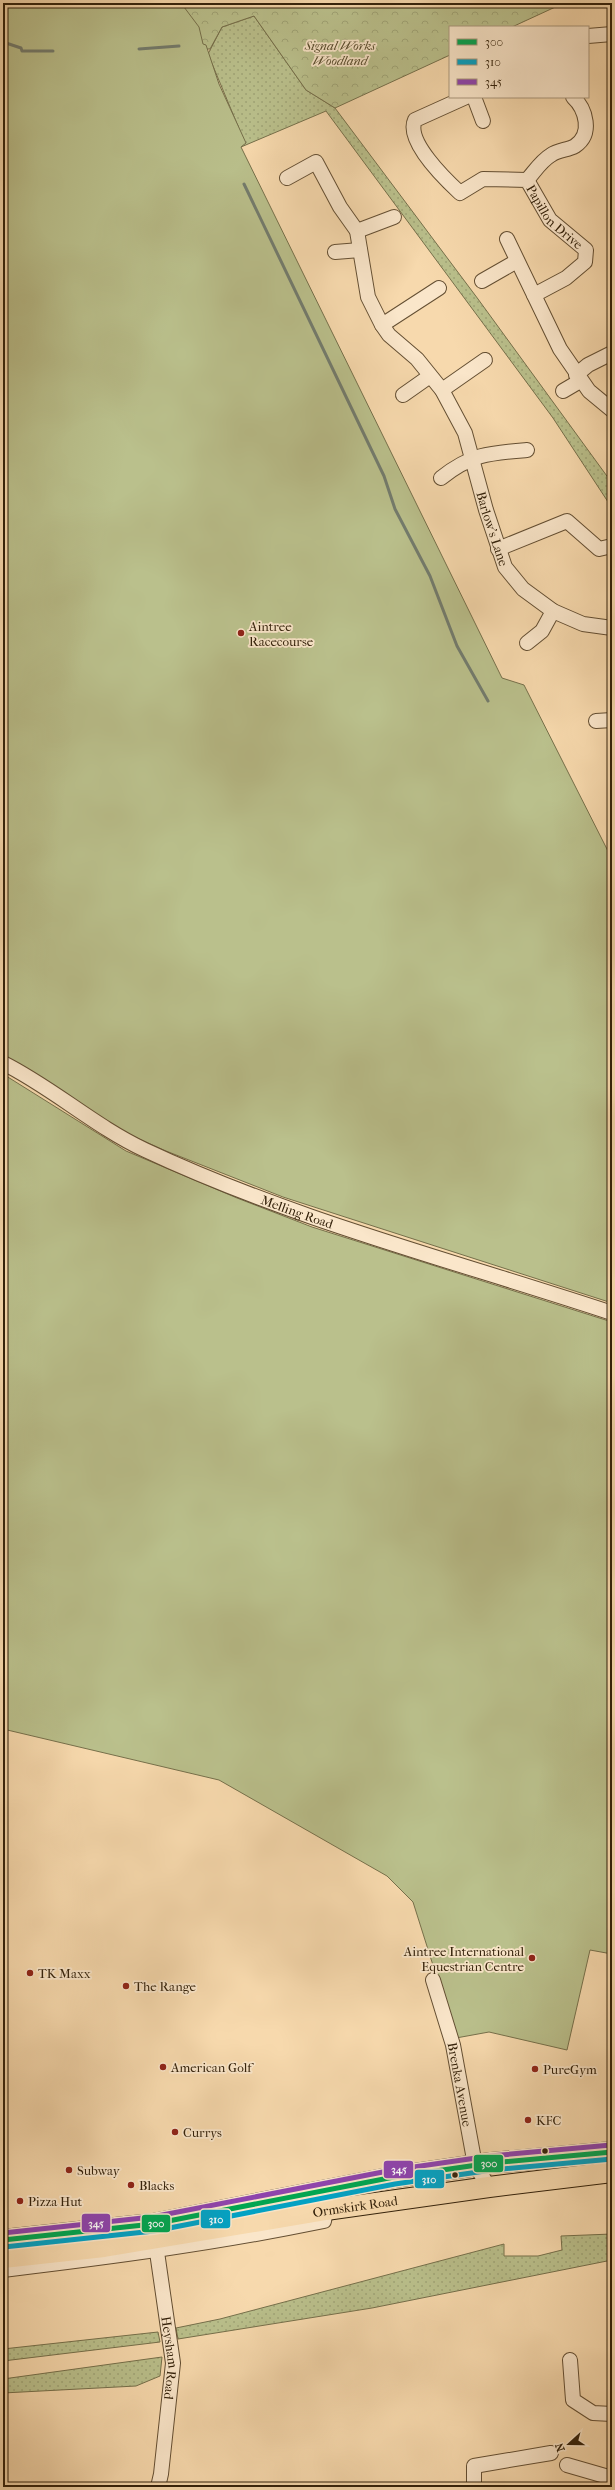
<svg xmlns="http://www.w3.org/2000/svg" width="615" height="2490" font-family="'IM FELL French Canon',serif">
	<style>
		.grass { fill: url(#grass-dots); stroke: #76704b }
		.forest { fill: url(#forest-crowns); stroke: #76704b }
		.pitch { fill: #bac08c; stroke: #76704b }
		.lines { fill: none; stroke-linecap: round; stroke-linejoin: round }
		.stream { stroke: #737c6e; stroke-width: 3 }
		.minor-casing { stroke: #644f33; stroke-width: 16 }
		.highway-casing { stroke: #33210a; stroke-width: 22 }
		.minor { stroke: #fae6ca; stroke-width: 14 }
		.highway { stroke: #f7d9ad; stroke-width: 20 }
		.bus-1-casing { stroke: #fae6ca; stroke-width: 8 }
		.bus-2-casing { stroke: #fae6ca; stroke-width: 8 }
		.bus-3-casing { stroke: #fae6ca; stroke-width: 8 }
		.bus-1 { stroke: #00a651; stroke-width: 5 }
		.bus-2 { stroke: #03a2c4; stroke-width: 5 }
		.bus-3 { stroke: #8e44ad; stroke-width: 5 }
		.poi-dot { fill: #8f2418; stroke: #fae6ca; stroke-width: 1.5 }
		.bus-dot { fill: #33210a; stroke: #fae6ca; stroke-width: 1.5 }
		.labels { text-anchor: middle; stroke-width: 3.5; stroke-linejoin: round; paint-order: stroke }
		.park-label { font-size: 13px; font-style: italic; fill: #55492a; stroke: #fae6ca }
		.street-label { font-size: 13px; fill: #33210a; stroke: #fae6ca }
		.poi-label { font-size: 13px; fill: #33210a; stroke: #fae6ca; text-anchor: start }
		.line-badge { stroke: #fae6ca; stroke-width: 1.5 }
		.badge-label { font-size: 11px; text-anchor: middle; font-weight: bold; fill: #fff }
	</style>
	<defs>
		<pattern id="grass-dots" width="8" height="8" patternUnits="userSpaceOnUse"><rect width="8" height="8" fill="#bac08c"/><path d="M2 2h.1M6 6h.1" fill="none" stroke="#a0a577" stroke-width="1.8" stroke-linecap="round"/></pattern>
		<pattern id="forest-crowns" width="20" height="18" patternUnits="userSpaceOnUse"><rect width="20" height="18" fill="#bac08c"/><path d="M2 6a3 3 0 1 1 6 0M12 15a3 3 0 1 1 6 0" fill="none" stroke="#a0a577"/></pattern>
	</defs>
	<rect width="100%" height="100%" fill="#f7d9ad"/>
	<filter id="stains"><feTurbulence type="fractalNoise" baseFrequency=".005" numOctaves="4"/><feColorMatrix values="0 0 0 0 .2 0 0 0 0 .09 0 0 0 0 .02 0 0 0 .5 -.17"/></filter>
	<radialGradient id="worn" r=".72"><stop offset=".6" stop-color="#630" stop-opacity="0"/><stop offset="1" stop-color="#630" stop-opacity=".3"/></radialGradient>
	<g class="grass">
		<path d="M254 16 306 90 335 108 478 299 612 483V508L553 418 326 111 241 147 245 143 208 54 222 27Z"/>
		<path d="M612 2234V2260L372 2308 178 2339 176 2328 220 2319 504 2244V2256H538L562 2250 561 2236Z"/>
		<path d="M158 2332 160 2342 3 2361V2349Z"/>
		<path d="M162 2357 160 2376 136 2386 3 2393V2379Z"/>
	</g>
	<path class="forest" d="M173 3H564L512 27H450V55L335 108 306 90 254 16 222 27 210 49H202Z"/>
	<g class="pitch">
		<path d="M3 3H181L199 27 203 44 206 45 219 84 246 143 241 147 502 678 524 685 612 859V1303L283 1197 166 1151 126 1133 3 1057Z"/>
		<path d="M3 1074 126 1151 237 1198 312 1227 612 1322V1954L590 1950 567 2050 489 2032 456 2038 413 1902 387 1876 219 1780 3 1729Z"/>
	</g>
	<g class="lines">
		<g class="stream">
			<path d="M3 42 21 48 22 51H53"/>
			<path d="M139 49 179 46"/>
			<path d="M244 184 384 476 395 509 430 576 457 646 488 701"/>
		</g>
		<defs>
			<g id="minor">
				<path d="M588 36 612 34"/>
				<path id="s1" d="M466 97 415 120C405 141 446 180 460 193L483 179 527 180 550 220 586 250 585 262 566 278 534 295"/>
				<path d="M474 97 483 121"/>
				<path id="s2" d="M287 178 316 162 340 207 357 231 368 297 382 325 389 335 417 359 442 390 465 433 486 510 505 567 523 589 553 611 583 624 612 628"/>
				<path d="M527 180C535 171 541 161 551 155 558 150 568 150 575 146 593 134 586 109 573 97"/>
				<path d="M357 231 394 217"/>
				<path d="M507 239 560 349 589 391 612 410"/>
				<path d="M335 252 360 250"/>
				<path d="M482 281 517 261"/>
				<path d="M382 325 439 288"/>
				<path d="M576 375 588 365 612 353"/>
				<path d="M442 390 485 360"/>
				<path d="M563 391 580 381"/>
				<path d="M403 395 430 376"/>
				<path d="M441 478C471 454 489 453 527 450"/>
				<path d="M498 549 567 521 599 549 612 546"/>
				<path d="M527 643 542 631 553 611"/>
				<path d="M596 721 612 720"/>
				<path id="s3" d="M3 1063C53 1088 94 1126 145 1150 294 1220 455 1261 612 1313"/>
				<path id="s4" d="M433 1980 453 2045 475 2165 489 2187"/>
				<path id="s5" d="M157 2252 173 2363 161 2474 158 2487"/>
				<path d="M3 2270C111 2257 217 2243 324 2221L326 2210"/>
				<path d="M570 2360 573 2400 593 2413 612 2414"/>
				<path d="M567 2465 612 2478"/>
				<path d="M474 2487V2466L551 2453"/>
			</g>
			<g id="highway">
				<path d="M3 2240 153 2224 394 2177 491 2163 612 2152"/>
				<path id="s6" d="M3 2258 104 2247 326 2210 489 2187 612 2172"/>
			</g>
		</defs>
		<use href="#minor" class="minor-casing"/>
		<use href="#highway" class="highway-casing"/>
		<use href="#minor" class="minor"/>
		<use href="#highway" class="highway"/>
		<defs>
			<path id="bus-1" d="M3 2240 153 2224 394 2177 491 2163 612 2152"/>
			<path id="bus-2" d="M4 2247 154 2231 395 2184 492 2170 612 2159"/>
			<path id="bus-3" d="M3 2233 152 2217 393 2170 490 2156 611 2145"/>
		</defs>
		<use href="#bus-1" class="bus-1-casing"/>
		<use href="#bus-2" class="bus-2-casing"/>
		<use href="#bus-3" class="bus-3-casing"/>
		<use href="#bus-1" class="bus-1"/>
		<use href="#bus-2" class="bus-2"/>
		<use href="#bus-3" class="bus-3"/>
	</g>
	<g class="poi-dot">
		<circle cx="241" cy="633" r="4"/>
		<circle cx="532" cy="1958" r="4"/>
		<circle cx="30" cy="1973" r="4"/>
		<circle cx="126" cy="1986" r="4"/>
		<circle cx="163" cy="2067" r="4"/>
		<circle cx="535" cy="2069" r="4"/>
		<circle cx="528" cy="2120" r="4"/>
		<circle cx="175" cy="2132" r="4"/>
		<circle cx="69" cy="2170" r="4"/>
		<circle cx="131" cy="2185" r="4"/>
		<circle cx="20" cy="2201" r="4"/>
	</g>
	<g class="bus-dot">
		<circle cx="545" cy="2151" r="3.5"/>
		<circle cx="455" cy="2175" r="3.5"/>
	</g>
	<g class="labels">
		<g class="park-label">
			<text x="340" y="50">Signal Works<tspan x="340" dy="15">Woodland</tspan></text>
		</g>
		<g class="street-label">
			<text dy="5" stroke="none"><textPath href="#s1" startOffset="263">Papillon Drive</textPath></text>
			<text dy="5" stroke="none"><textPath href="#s2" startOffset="449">Barlow's Lane</textPath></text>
			<text dy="5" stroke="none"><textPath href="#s3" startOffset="331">Melling Road</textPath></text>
			<text dy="5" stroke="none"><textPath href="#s4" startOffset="108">Brenka Avenue</textPath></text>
			<text dy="5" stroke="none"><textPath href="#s6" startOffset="356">Ormskirk Road</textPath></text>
			<text dy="5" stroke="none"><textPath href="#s5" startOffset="107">Heysham Road</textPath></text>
		</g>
		<g class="poi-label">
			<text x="249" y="631">Aintree<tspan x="249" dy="15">Racecourse</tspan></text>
			<text x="524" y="1956" text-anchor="end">Aintree International<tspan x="524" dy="15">Equestrian Centre</tspan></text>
			<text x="38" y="1978">TK Maxx</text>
			<text x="134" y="1991">The Range</text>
			<text x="171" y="2072">American Golf</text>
			<text x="543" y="2074">PureGym</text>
			<text x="536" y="2125">KFC</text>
			<text x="183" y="2137">Currys</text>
			<text x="77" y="2175">Subway</text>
			<text x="139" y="2190">Blacks</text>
			<text x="28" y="2206">Pizza Hut</text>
		</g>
	</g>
	<g class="line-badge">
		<rect x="473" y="2154" width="31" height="19" rx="4" fill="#00a651"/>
		<rect x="383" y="2160" width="31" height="19" rx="4" fill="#8e44ad"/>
		<rect x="414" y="2169" width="31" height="20" rx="4" fill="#03a2c4"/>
		<rect x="200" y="2209" width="31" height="20" rx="4" fill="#03a2c4"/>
		<rect x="81" y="2213" width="30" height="20" rx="4" fill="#8e44ad"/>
		<rect x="141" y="2214" width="30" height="19" rx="4" fill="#00a651"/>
	</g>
	<g class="badge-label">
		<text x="489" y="2167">300</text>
		<text x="399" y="2173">345</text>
		<text x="429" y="2183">310</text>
		<text x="216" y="2223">310</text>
		<text x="96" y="2227">345</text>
		<text x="156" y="2227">300</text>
	</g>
	<rect width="615" height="2490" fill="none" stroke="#f7d9ad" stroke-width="16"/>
	<rect x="4" y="4" width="607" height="2482" fill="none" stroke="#33210a" stroke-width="2"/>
	<rect x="8" y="8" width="599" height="2474" fill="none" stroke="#33210a"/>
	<rect x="449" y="26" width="140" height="72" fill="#fae6ca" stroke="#aa977d"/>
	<rect x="457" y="39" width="20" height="6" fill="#00a651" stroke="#aa977d"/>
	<text x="485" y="46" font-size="12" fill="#33210a">300</text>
	<rect x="457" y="59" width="20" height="6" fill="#03a2c4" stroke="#aa977d"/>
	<text x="485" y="66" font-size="12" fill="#33210a">310</text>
	<rect x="457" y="79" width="20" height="6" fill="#8e44ad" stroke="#aa977d"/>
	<text x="485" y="86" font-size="12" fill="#33210a">345</text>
	<g transform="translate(569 2444) rotate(249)" stroke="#fae6ca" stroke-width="3" paint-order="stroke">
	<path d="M0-3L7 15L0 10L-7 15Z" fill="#33210a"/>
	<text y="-6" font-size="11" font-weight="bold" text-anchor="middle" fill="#33210a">N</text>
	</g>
	<rect width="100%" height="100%" filter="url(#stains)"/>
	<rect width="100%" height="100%" fill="url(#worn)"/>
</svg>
